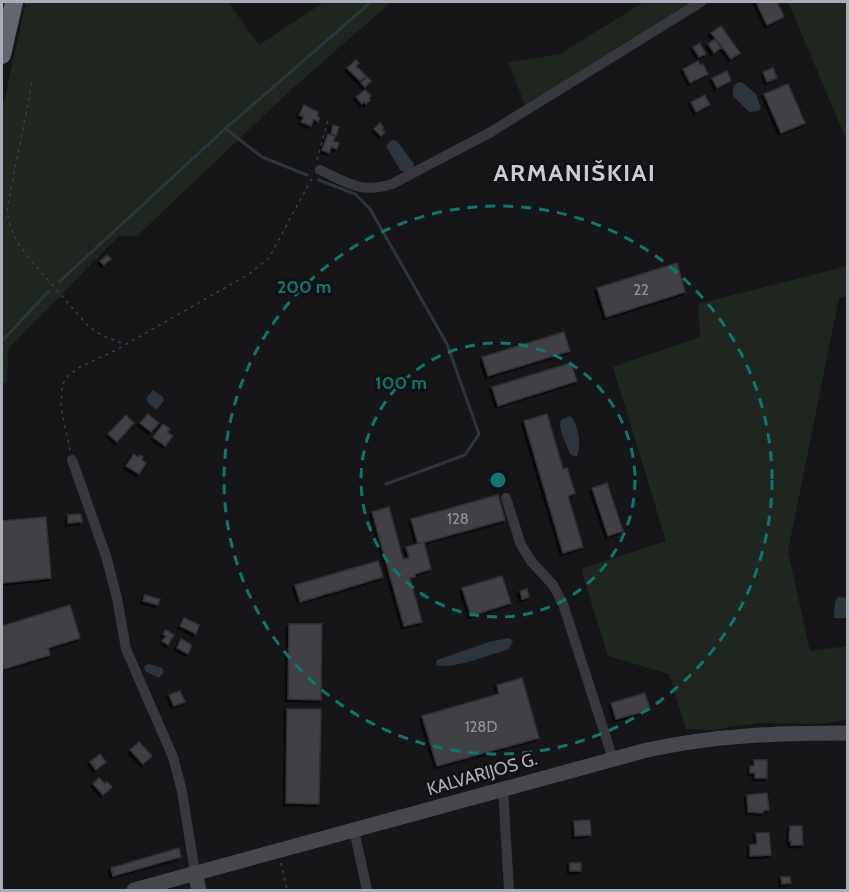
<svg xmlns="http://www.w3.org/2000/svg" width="849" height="892" font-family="Cabin,sans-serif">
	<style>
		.green { fill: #1e261f }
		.water { fill: #2c353c }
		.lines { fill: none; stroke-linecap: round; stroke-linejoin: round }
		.stream { stroke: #2c353c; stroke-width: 3 }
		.building { fill: #404145; stroke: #303034; stroke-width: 1.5; filter: url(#shadow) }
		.path { stroke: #3d3f44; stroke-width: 1.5; stroke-dasharray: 3 4.5; stroke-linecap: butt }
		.street { stroke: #37383d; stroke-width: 10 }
		.secondary { stroke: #45474d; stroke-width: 15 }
		.highway { stroke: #63666e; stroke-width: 18 }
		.ring { fill: none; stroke: #0f766e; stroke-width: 3; stroke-dasharray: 10 8 }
		.labels { text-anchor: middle; stroke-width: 5; stroke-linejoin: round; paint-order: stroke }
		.number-label { font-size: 15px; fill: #8e929b }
		.street-label { font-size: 18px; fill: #a8adb8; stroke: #111113 }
		.district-label { font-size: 24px; font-weight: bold; letter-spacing: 1.5px; fill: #c9ccd4; stroke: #111113 }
		.centre { fill: #0f766e; stroke: #111113; stroke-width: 3 }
		.ring-label { font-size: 18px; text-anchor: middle; font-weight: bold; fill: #0f766e; stroke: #111113; stroke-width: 5; stroke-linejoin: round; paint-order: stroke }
	</style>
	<defs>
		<filter id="shadow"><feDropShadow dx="-2.5" dy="2.5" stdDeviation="0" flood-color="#0009"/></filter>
	</defs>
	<rect width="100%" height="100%" fill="#161618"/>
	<g class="green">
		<path d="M26 2H228L259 45 324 2H391L293 88 137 236H119L8 349 7 383H2V110Z"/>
		<path d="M644 2 691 3 525 105 508 62 560 54Z"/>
		<path d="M788 2H847V141Z"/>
		<path d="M847 266V296L839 298 788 551 810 651 847 646V719L822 724 758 723 712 730 686 729 669 674 608 656 581 569 666 541 613 367 700 337 698 304Z"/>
	</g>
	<g class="water">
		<path d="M742 82 756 94 761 108 758 111 749 112 733 96V87L737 83Z"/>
		<path d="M392 140 397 141 414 164 413 168 405 172 400 170 386 146Z"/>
		<path d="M153 390 163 397 164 400 158 408 155 409 147 401V397Z"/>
		<path d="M570 416C578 421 582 448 577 456H573L570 454 563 437 560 426 561 420Z"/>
		<path d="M838 597 847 598V618H834L835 602Z"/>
		<path d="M509 638 513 641 509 649C491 654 453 670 436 665L437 660 489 642Z"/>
		<path d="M149 664 162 668 164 672 159 678 145 671 144 666Z"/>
	</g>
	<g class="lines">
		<g class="stream">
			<path d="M226 129 262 157 307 175"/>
			<path d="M319 180 355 194 370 209 447 344 479 434 465 455 386 484"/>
			<path d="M59 282 226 128 371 2"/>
			<path d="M2 341 48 292"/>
		</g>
	</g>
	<g class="building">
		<path d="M756 2H777L784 17 767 25Z"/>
		<path d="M721 26 740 53 731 59 711 33Z"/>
		<path d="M715 39 721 48 714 53 708 44Z"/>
		<path d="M700 43 706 54 699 57 693 47Z"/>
		<path d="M356 60 359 63 356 66 366 76 360 81 347 68Z"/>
		<path d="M698 61 700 65 703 64 708 74 690 83 683 69Z"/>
		<path d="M773 68 777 78 767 82 763 72Z"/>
		<path d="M727 71 731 81 717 88 712 78Z"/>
		<path d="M367 77 371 81 365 87 361 83Z"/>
		<path d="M788 84 805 123 781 133 764 94Z"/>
		<path d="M365 90 371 96 369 98 370 100 366 104 364 102 362 104 356 97Z"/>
		<path d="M705 95 710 105 696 112 691 102Z"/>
		<path d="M304 105 318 112 317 116 320 118 318 122 314 119 311 126 301 122 304 117 299 115Z"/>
		<path d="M380 123 384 128 382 130 385 132 381 136 374 129Z"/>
		<path d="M333 125 339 127 336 136 331 134Z"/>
		<path d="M328 134 335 137 333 141 339 143 337 149 331 147 329 153 322 150Z"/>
		<path d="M107 255 111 259 104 265 100 261Z"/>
		<path d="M677 263 685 292 606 317 597 288Z"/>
		<path d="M564 332 570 351 488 376 482 357Z"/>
		<path d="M571 363 577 381 498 406 492 387Z"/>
		<path d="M148 414 159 423 151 432 140 423Z"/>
		<path d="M547 414 563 469 567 468 575 493 568 496 583 547 563 553 524 421Z"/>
		<path d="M126 415 134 423 117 442 108 434Z"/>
		<path d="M163 424 170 429 167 432 173 436 165 446 153 437Z"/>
		<path d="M134 454 138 457 140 455 143 457 142 460 146 463 139 474 126 466Z"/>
		<path d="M607 483 623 531 608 536 592 488Z"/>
		<path d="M498 495 505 520 418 544 411 519Z"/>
		<path d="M389 507 403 559 409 558 406 547 424 542 431 569 415 574V577L410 578 422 622 404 626 372 512Z"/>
		<path d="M81 514 82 522 68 523V515Z"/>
		<path d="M46 517 51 578 2 583V521Z"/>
		<path d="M378 561 383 577 300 602 295 585Z"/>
		<path d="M502 576 511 603 471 616 462 588Z"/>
		<path d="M527 589 529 597 522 599 520 591Z"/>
		<path d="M145 595 160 599 158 605 143 601Z"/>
		<path d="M70 605 80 638 48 648 50 655 4 669 2 663V626Z"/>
		<path d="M184 618 199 625 196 634 180 626Z"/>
		<path d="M289 624H322L321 700 288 699Z"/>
		<path d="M166 630 174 635 168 645 162 641 166 636 163 634Z"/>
		<path d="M181 639 192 645 188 654 177 648Z"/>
		<path d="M522 678 539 738 437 766 422 716 499 694 497 685Z"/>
		<path d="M180 691 185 702 174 706 169 695Z"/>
		<path d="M645 693 650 710 616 719 611 703Z"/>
		<path d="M287 709H321L319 804 286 803Z"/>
		<path d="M139 742 152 756 143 764 130 750Z"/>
		<path d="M100 754 106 762 96 770 90 762Z"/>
		<path d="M754 760H767V778H755V773H750V766H754Z"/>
		<path d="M99 778 105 784 107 782 112 787 103 795 93 784Z"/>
		<path d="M767 793 769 810 763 811V813L748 812 747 795Z"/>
		<path d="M590 820 591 835 575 836 574 821Z"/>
		<path d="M790 826H802L803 845H791V841H789Z"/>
		<path d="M756 833H769L771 855 750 856V845L757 844Z"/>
		<path d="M179 848 181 857 113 876 111 868Z"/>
		<rect x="570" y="863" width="11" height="8"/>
		<path d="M781 877H790L791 883 782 884Z"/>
	</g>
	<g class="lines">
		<g class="path">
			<path d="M32 83 9 199 7 212 10 226 18 243 28 257 88 326 103 336 125 344"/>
			<path d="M317 160 328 120"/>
			<path d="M70 450 61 407 62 386 66 378 78 368 116 350 249 274 269 258 313 176"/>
			<path d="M281 863 287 890"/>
		</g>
		<g class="street">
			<path d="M320 170C348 183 361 194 392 184L491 132 701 2"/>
			<path d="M72 460 106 556 117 598 126 649 173 757 182 791 195 873"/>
			<path d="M506 498 521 545 531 561 553 585 563 604 613 759"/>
			<path d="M503 789 509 890"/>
			<path d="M354 830 367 890"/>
		</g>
		<g class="secondary">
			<path d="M195 873 199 890"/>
			<path d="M134 890 647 750C717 735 777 733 848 733"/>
		</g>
		<path class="highway" d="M2 55 14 2"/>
	</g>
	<g class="ring">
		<circle cx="498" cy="480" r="137"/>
		<circle cx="498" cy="480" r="274"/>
	</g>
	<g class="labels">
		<g class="number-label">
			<text x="641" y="295">22</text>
			<text x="458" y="524">128</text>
			<text x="481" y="732">128D</text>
		</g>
		<g class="street-label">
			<text transform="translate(482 774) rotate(-16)" y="6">KALVARIJOS G.</text>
		</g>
		<g class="district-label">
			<text x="575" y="181">ARMANIŠKIAI</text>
		</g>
	</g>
	<circle cx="498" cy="480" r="9" class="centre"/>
	<g class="ring-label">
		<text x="304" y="293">200 m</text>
		<text x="401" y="389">100 m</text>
	</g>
	<rect width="849" height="892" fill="none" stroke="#a8adb8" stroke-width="6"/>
</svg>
